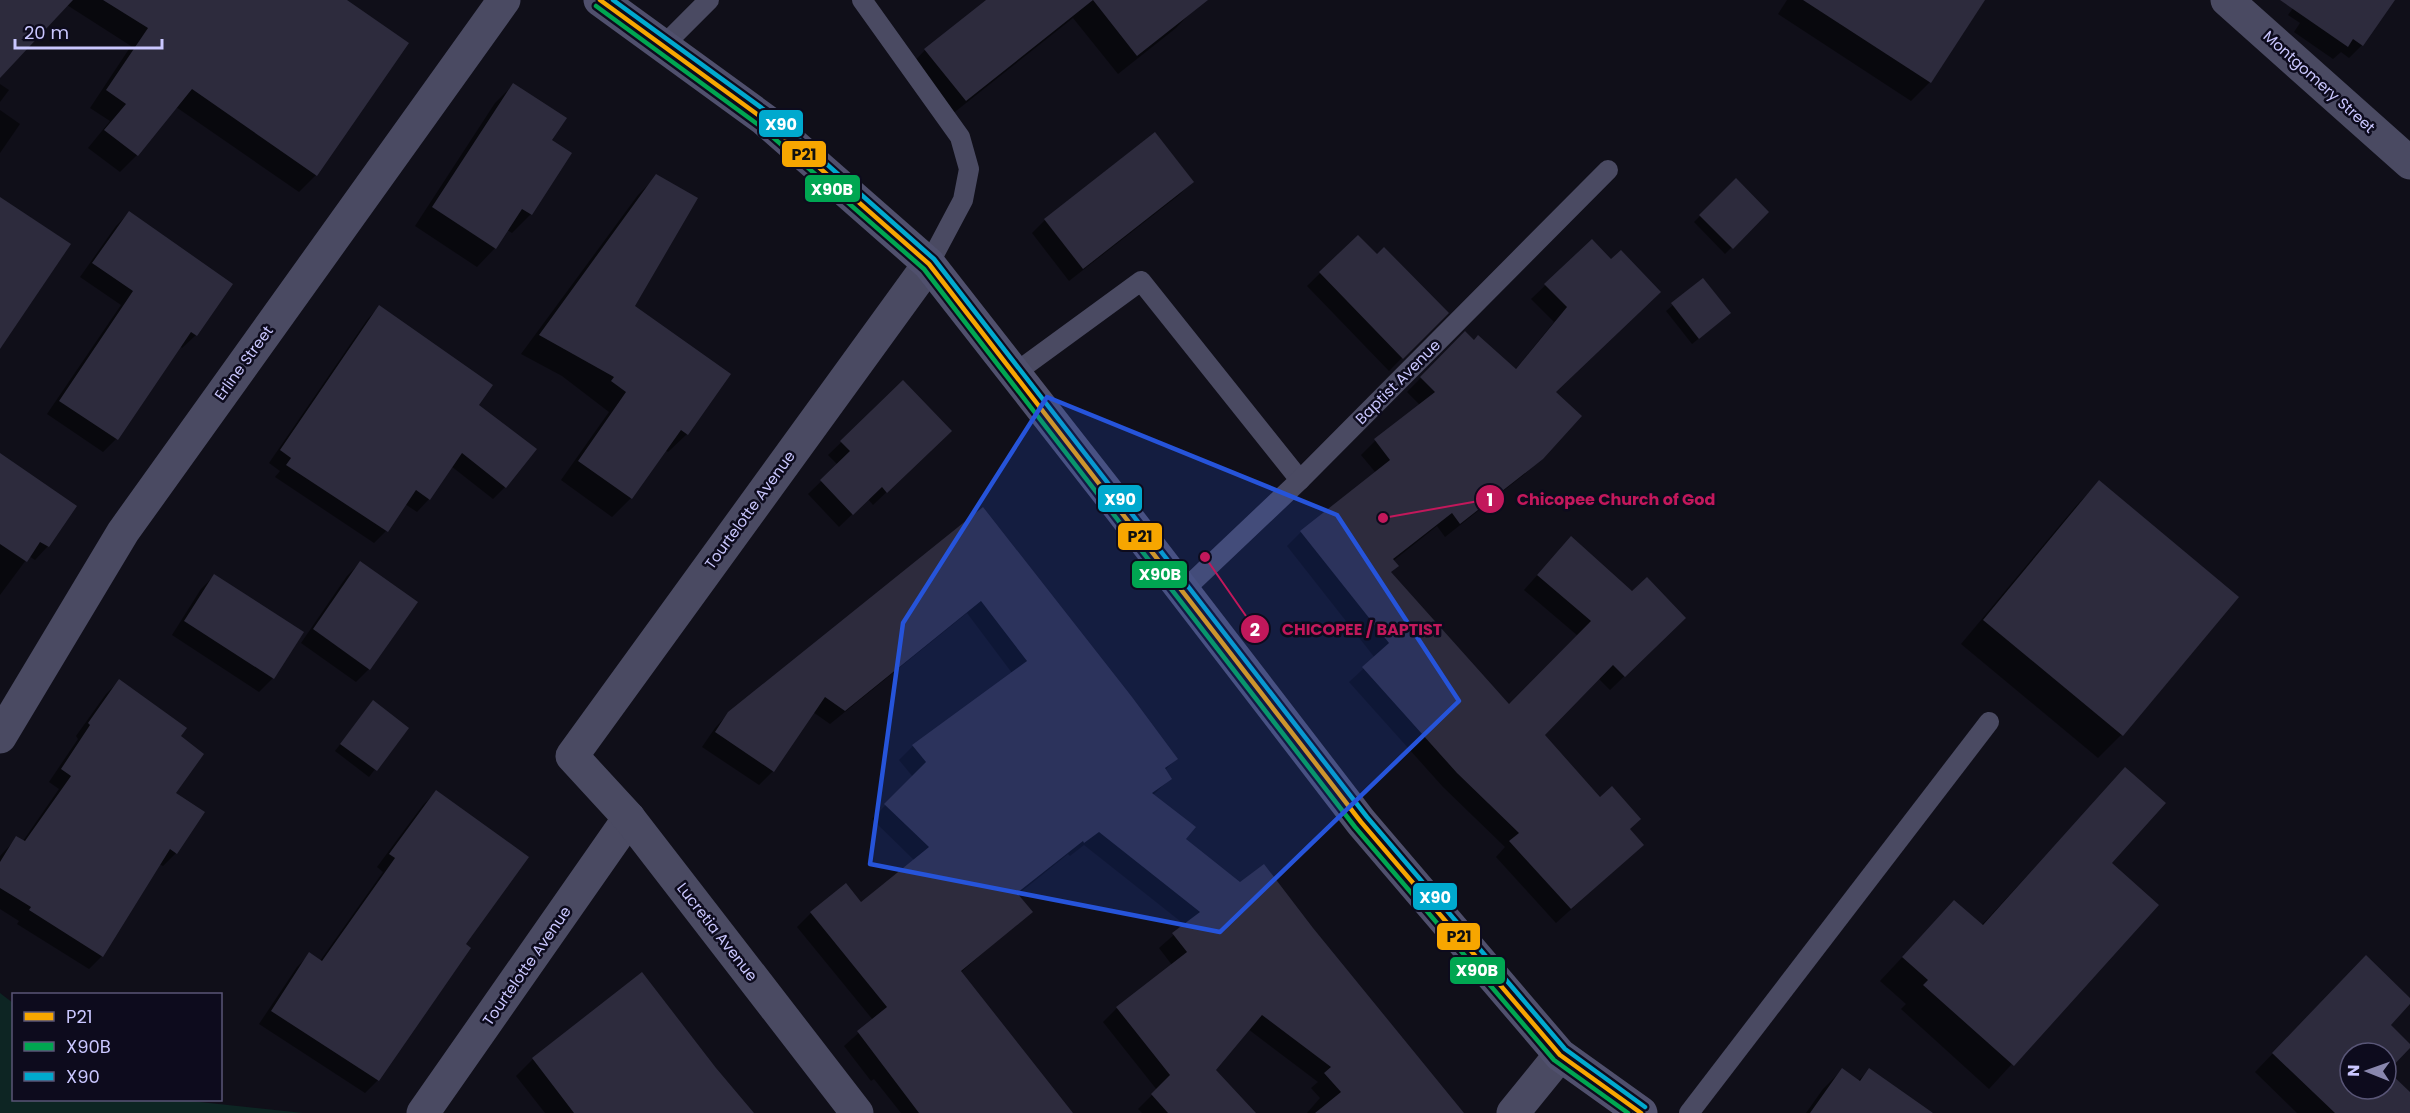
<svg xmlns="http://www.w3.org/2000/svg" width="2410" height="1113" font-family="Poppins,sans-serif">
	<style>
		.green { fill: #0d2523 }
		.shadow { fill: #0007; fill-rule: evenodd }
		.building { fill: #2d2b3d; fill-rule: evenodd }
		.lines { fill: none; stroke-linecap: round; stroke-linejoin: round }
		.lane { stroke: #4a4a62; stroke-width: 20 }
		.street { stroke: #4a4a62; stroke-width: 33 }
		.secondary { stroke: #50506d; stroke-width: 33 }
		.bus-1-casing { stroke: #0d0b1d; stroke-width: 9 }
		.bus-2-casing { stroke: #0d0b1d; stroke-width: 9 }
		.bus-3-casing { stroke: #0d0b1d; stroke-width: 9 }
		.bus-1 { stroke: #f7a600; stroke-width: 4.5 }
		.bus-2 { stroke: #00a651; stroke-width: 4.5 }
		.bus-3 { stroke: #00a9ce; stroke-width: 4.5 }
		.marked { fill: #2654da; fill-opacity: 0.2; stroke: #2654da; stroke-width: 4.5; stroke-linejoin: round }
		.labels { text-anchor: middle; stroke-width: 5; stroke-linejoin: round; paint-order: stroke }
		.street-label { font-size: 15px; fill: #cac7ff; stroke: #0d0b1d }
		.leader { fill: none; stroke: #c2185b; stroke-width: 2 }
		.callout-dot { fill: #c2185b; stroke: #0d0b1d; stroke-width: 2 }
		.mark-label { font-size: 18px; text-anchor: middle; font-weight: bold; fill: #fff }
		.callout-label { font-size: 16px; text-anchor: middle; font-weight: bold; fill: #c2185b; stroke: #0d0b1d; stroke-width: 5; stroke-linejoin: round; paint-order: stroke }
		.line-badge { stroke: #0d0b1d; stroke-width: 2 }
		.badge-label { font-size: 16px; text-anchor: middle; font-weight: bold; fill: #fff }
		.pale-badge-label { font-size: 16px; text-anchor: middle; font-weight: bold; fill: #111 }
	</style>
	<rect width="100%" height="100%" fill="#100f19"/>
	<path class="green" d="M0 993 13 1003 14 1100H181L303 1113H0Z"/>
	<g class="shadow">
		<path d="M0 0H344L316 175 299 192 176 107 137 155 120 172 88 148 110 121 90 108 131 46 67 5 0 76Z"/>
		<path d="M988 0H1187L1194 9 1176 28 1118 74 1073 18 946 119 907 69 925 50Z"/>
		<path d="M1787 0H1974L1980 4 1930 82 1911 101 1778 14Z"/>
		<path d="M2299 0H2394L2362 45 2349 58 2341 52 2333 59 2294 32 2300 23 2288 15Z"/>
		<path d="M0 84 9 90 0 102Z"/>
		<path d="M513 85 550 141 531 214 512 233 507 230 495 248 477 267 415 226 495 103Z"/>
		<path d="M0 110 20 124 0 153Z"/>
		<path d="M657 176 633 307 687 434 668 452 665 450 631 498 612 517 561 480 609 412 562 376 521 354 638 195Z"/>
		<path d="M1736 180 1767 212 1725 254 1694 222Z"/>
		<path d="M1192 182 1179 195 1069 281 1032 233 1045 220Z"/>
		<path d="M129 213 230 284 196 335 182 348 180 346 116 439 103 452 47 414 121 305 80 277 116 226Z"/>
		<path d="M1357 237 1377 256 1446 313 1389 371 1307 286Z"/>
		<path d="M1592 241 1554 393 1542 458 1526 473 1445 537 1437 526 1393 561 1390 573 1509 706 1578 636 1524 590 1557 553 1670 632 1610 690 1598 678 1543 735 1642 845 1556 923 1496 857 1505 847 1443 787 1349 682 1375 658 1287 546 1301 532 1376 473 1361 455 1375 441 1420 405 1407 392 1465 333 1474 342 1515 370 1554 322 1531 299Z"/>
		<path d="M1703 280 1723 319 1692 344 1666 311Z"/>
		<path d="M379 307 477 405 505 487 493 499 451 466 429 499 417 512 405 504 386 531 374 543 275 477 280 471 269 463 367 320Z"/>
		<path d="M903 383 937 444 873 505 868 499 839 527 808 494 838 465 828 455Z"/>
		<path d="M0 455 75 506 48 546 35 560 29 556 0 595Z"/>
		<path d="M2099 482 2237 597 2121 735 2098 758 1961 644 2076 506Z"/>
		<path d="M983 510 1176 759 1165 770 1171 778 1153 795 1184 839 1445 1113H1307L1320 1098 1311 1088 1318 1082 1248 1029 1214 1070 1254 1113H1142L1138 1109 1157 1090 1103 1022 1117 1008 1172 965 1159 948 1185 925 1084 845 1070 856 1068 854 1017 895 1031 911 960 973 1068 1113H901L874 1079 871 1081 844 1046 873 1020 797 927 811 913 861 904 915 861 872 819 913 777 899 760 913 746 1012 673 967 613 830 724 813 712 773 771 759 785 702 747 715 728 729 713Z"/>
		<path d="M360 563 369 669 356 682 301 643 347 576Z"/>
		<path d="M214 576 302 633 272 679 259 692 172 635 201 589Z"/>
		<path d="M119 681 179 737 174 793 203 813 176 853 163 866 159 864 102 956 89 969 17 924 19 921 0 909V856L17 838 23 841 59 789 49 782 78 739 76 736 106 694Z"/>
		<path d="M373 702 407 728 369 777 335 751Z"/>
		<path d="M2125 769 2110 863 2157 905 1989 1089 1901 1009 1906 1004 1880 981 1954 902 1981 926Z"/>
		<path d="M436 792 463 945 378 1080 365 1093 259 1024 297 967 310 954 320 961 383 872 377 867 423 805Z"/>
		<path d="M2347 976 2410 1000 2389 1025 2410 1046 2386 1071 2410 1095V1113H2297L2255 1072ZM2350 1053H2386V1089H2350Z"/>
		<path d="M533 1059 715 1069 752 1113H545L516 1076Z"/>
		<path d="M1842 1070 1858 1081 1869 1070 1930 1113H1806L1823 1089Z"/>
	</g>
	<g class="building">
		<path d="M0 0H73L0 78Z"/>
		<path d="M103 0H347L409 43 317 176 192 89 138 156 104 130 126 104 106 90 148 28Z"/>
		<path d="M986 0H1208L1137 56 1093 0 966 101 924 49Z"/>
		<path d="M1803 0H1985L1931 83Z"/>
		<path d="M2280 0H2395L2363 46 2353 39 2348 47Z"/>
		<path d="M513 83 567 118 552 140 572 153 532 215 522 209 496 249 432 207Z"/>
		<path d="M1155 132 1194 182 1083 269 1044 219Z"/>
		<path d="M656 174 698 198 635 306 731 374 688 435 681 430 632 499 578 461 626 392 611 381 614 377 539 335Z"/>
		<path d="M1736 178 1769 212 1733 249 1699 215Z"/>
		<path d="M0 197 71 244 0 349Z"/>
		<path d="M129 211 233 284 197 336 191 332 118 440 59 401 133 291 92 263Z"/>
		<path d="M1358 235 1377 254 1384 247 1449 313 1403 359 1319 272Z"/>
		<path d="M1592 239 1611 259 1621 250 1661 292 1556 392 1582 416 1543 459 1460 524 1452 513 1393 559 1399 566 1391 572 1509 704 1591 621 1537 575 1571 536 1632 591 1647 577 1686 618 1625 677 1613 665 1545 735 1600 797 1612 786 1641 819 1630 829 1644 845 1571 909 1509 841 1519 833 1457 773 1362 667 1389 643 1300 531 1390 460 1374 439 1435 392 1420 377 1465 331 1474 340 1478 335 1516 369 1567 307 1544 284Z"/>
		<path d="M1703 278 1731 313 1699 339 1671 303Z"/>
		<path d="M379 305 493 385 479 405 537 449 506 488 462 453 430 500 416 490 388 532 286 465 291 458 280 450Z"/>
		<path d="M903 380 952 431 887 493 882 487 853 515 820 480 850 451 840 441Z"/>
		<path d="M0 453 77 506 49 547 40 542 27 562 0 544Z"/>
		<path d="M2099 480 2239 597 2123 736 1983 620Z"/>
		<path d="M983 507 1132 697 1178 759 1165 768 1172 779 1152 793 1196 827 1186 839 1240 882 1264 864 1313 928 1464 1113H1315L1341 1092 1324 1073 1331 1067 1262 1015 1216 1070 1256 1113H1168L1151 1094 1170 1075 1116 1007 1187 952 1172 933 1200 912 1099 832 1084 843 1083 841 1017 893 1033 912 961 971 1073 1113H919L857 1031 887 1007 810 912 846 883 861 902 929 847 884 804 926 762 912 745 1027 661 981 601 845 711 825 697 774 772 715 732 728 712Z"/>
		<path d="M360 561 418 602 370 670 313 629Z"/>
		<path d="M214 574 304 632 274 679 184 621Z"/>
		<path d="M119 679 187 728 181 736 204 754 176 793 205 812 177 854 170 849 103 957 29 910 31 907 0 888V862L16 836 25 841 71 776 61 769 90 725 88 723Z"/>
		<path d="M373 700 409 728 377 771 340 744Z"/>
		<path d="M2125 767 2166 803 2112 863 2159 905 2014 1066 1923 985 1928 980 1902 957 1954 900 1983 925Z"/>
		<path d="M436 790 529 857 466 944 471 948 379 1081 271 1011 309 952 322 961 395 858 389 854Z"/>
		<path d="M2366 955 2410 998V1004L2391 1025 2410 1044V1048L2388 1071 2410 1092V1113H2335L2272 1053ZM2350 1053H2386V1089H2350Z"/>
		<path d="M642 972 716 1068 754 1113H574L532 1058Z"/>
		<path d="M1842 1068 1860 1081 1869 1068 1933 1113H1810Z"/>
	</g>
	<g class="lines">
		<g class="lane">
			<path d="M862 0 960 137 969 169 963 200 929 264"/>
			<path d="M663 46 709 0"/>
			<path d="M1015 373 1141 281 1300 480"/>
			<path d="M1184 590 1300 480 1608 170"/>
			<path d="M1689 1113 1989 722"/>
		</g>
		<g class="street">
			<path d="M2227 0 2410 163"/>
			<path d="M0 737 123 532 504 0"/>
			<path d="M423 1113 629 818"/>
			<path d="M857 1113 629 818 572 756 929 264"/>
			<path d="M1513 1113 1560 1055"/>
		</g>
		<path class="secondary" d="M600 0 765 120 929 264 1112 498 1361 822 1560 1055 1641 1113"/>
		<defs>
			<path id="bus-1" d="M600 0 765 120 929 264 1361 822 1560 1055 1641 1113"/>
			<path id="bus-2" d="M596 6 760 126 924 269 1355 827 1554 1060 1628 1113"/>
			<path id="bus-3" d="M613 0 770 114 934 259 1367 817 1565 1049 1645 1107"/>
		</defs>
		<use href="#bus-1" class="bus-1-casing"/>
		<use href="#bus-2" class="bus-2-casing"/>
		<use href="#bus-3" class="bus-3-casing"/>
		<use href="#bus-1" class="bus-1"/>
		<use href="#bus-2" class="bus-2"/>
		<use href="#bus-3" class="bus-3"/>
	</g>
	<path class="marked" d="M1047 397 1337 515 1459 701 1220 932 870 864 903 623Z"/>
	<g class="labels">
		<g class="street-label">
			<text transform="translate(2319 82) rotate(42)" y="5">Montgomery Street</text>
			<text transform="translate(244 363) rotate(-54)" y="5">Erline Street</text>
			<text transform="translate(1398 382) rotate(-45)" y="5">Baptist Avenue</text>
			<text transform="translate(750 510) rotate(-54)" y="5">Tourtelotte Avenue</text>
			<text transform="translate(717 932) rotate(52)" y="5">Lucretia Avenue</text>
			<text transform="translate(527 966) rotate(-55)" y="5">Tourtelotte Avenue</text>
		</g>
	</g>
	<path class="leader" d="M1383 518L1490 499M1205 557L1255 629"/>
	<g class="callout-dot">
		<circle cx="1383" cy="518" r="6"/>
		<circle cx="1205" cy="557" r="6"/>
		<circle cx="1490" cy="499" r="15"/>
		<circle cx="1255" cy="629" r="15"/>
	</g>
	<g class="mark-label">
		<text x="1490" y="506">1</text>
		<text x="1255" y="636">2</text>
	</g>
	<g class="callout-label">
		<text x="1616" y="505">Chicopee Church of God</text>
		<text x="1362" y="635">CHICOPEE / BAPTIST</text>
	</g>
	<g class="line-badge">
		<rect x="758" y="109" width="46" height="29" rx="6" fill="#00a9ce"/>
		<rect x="781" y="140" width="46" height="28" rx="6" fill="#f7a600"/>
		<rect x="804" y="174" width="57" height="29" rx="6" fill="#00a651"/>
		<rect x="1097" y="484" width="46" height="29" rx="6" fill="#00a9ce"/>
		<rect x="1117" y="522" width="46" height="29" rx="6" fill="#f7a600"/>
		<rect x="1131" y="560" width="57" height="29" rx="6" fill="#00a651"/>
		<rect x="1412" y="882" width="46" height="29" rx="6" fill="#00a9ce"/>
		<rect x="1436" y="922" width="45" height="29" rx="6" fill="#f7a600"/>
		<rect x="1449" y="956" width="57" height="29" rx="6" fill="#00a651"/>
	</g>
	<g class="badge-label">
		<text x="781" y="130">X90</text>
		<text x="832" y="195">X90B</text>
		<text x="1120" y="505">X90</text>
		<text x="1160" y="580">X90B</text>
		<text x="1435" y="903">X90</text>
		<text x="1477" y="976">X90B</text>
	</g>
	<g class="pale-badge-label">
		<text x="804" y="160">P21</text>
		<text x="1140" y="542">P21</text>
		<text x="1459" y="942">P21</text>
	</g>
	<rect x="12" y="993" width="210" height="108" fill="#0d0b1d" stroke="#595677" stroke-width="1.5"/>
	<rect x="24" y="1012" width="30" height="9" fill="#f7a600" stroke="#595677" stroke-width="1.5"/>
	<text x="66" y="1023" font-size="18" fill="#cac7ff">P21</text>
	<rect x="24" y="1042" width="30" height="9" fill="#00a651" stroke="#595677" stroke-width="1.5"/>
	<text x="66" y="1053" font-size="18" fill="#cac7ff">X90B</text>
	<rect x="24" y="1072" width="30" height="9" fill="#00a9ce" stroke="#595677" stroke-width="1.5"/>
	<text x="66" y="1083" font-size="18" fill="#cac7ff">X90</text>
	<g transform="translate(2368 1071) rotate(271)"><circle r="28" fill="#0d0b1d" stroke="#595677" stroke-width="1.5"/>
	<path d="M0-4.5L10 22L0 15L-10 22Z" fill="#8987ae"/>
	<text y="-9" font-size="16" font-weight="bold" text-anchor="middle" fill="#cac7ff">N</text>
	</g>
	<path d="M15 39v9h147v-9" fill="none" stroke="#cac7ff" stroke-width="3"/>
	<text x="24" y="39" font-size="18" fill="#cac7ff" stroke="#0d0b1d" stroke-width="4.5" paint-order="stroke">20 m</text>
</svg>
